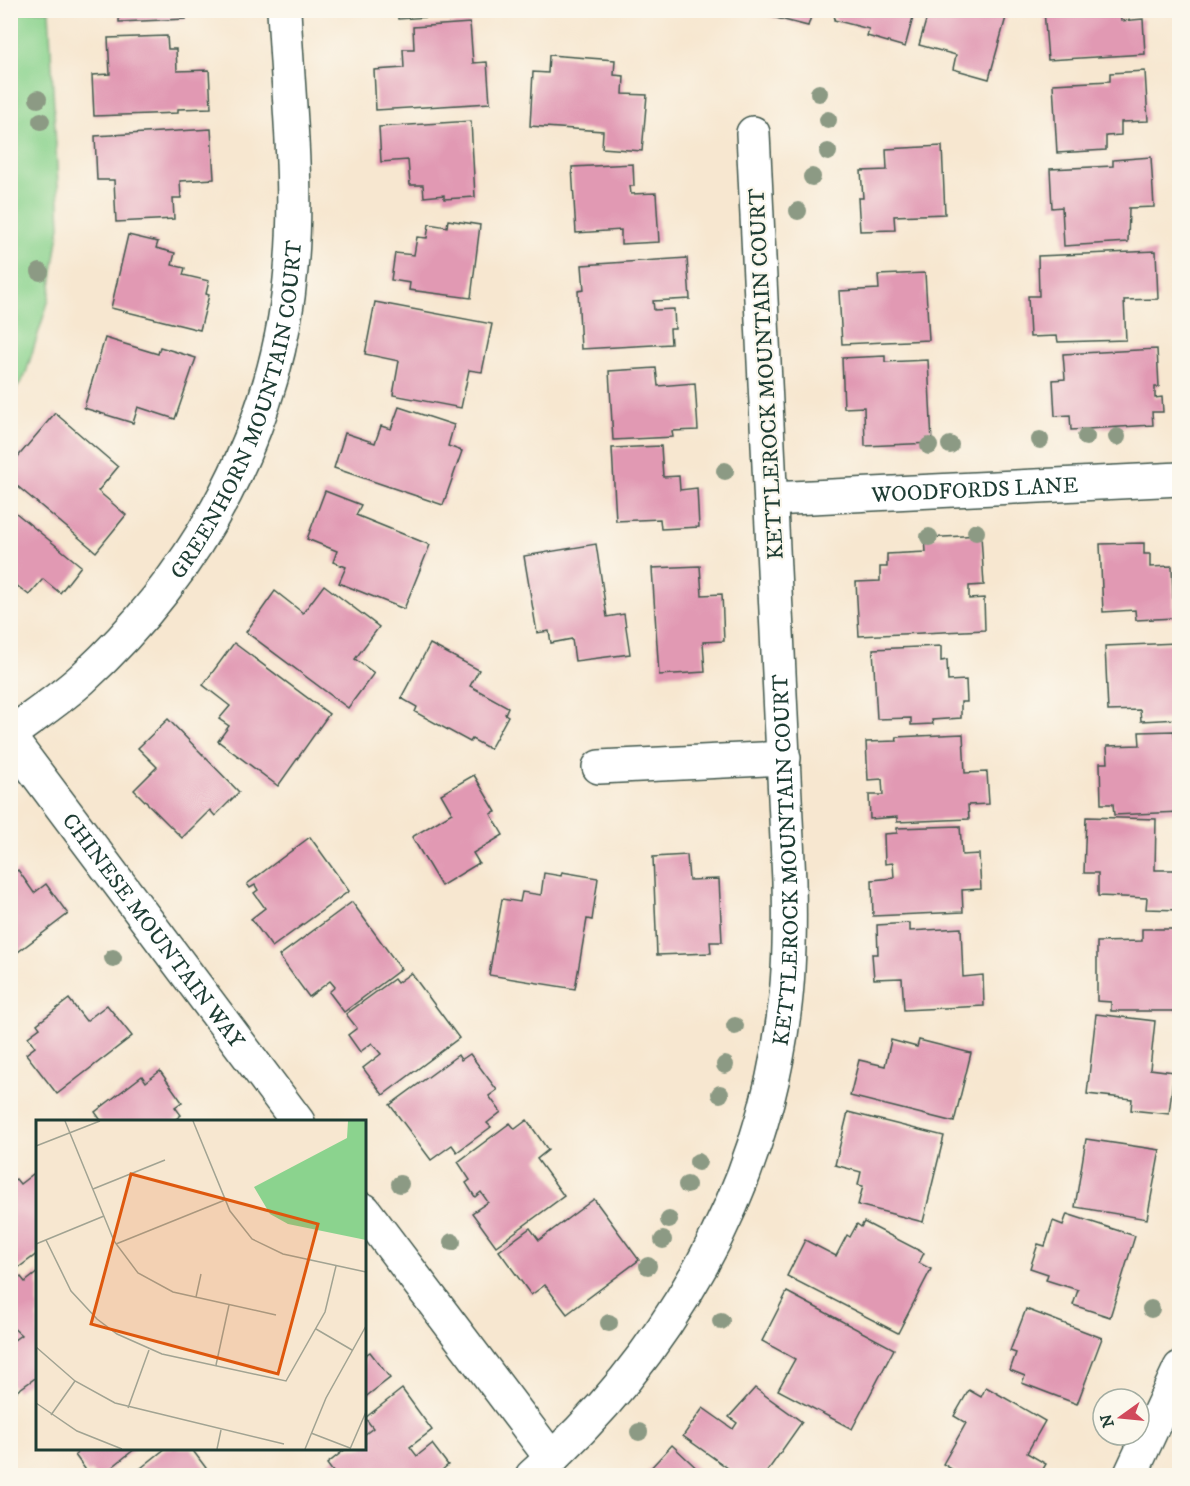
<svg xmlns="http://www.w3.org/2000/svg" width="1190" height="1486" font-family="'IM FELL DW Pica',serif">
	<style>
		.green { fill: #8bd38e; stroke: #558861; stroke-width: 1.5 }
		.building { fill: #e199b3 }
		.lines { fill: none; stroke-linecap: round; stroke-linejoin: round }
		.street-casing { stroke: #3f564b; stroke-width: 36 }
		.street { stroke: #fff; stroke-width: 33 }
		.tree { fill: #8c9a84 }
		.labels { text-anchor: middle; stroke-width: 4.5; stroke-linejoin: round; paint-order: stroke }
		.street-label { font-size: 22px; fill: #1f3d34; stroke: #fbf7ec }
		.inset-road { fill: none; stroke: #a1a392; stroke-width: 1.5 }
		.view { fill: #de580e; fill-opacity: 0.15; stroke: #de580e; stroke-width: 3 }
		.inset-edge { fill: none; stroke: #1f3d34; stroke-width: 3 }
	</style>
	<rect width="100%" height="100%" fill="#fbf7ec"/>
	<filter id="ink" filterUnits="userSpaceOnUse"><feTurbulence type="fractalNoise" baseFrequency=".0167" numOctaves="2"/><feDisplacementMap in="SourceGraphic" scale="12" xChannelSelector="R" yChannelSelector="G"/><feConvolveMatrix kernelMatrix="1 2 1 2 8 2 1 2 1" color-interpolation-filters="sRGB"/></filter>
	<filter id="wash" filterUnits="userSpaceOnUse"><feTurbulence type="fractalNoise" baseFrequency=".008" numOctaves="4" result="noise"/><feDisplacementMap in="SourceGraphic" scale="24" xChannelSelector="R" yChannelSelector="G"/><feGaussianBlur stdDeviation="1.35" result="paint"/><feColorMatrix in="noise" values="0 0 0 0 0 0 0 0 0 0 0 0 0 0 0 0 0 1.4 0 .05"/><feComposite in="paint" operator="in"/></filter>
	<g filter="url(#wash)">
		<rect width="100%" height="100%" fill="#f7e7d0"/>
		<path class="green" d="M11 10 49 11 60 226 49 299 25 376 11 396Z"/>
		<g id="blocks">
			<g class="building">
				<path d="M119 10H186V19L119 22Z"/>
				<path d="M397 10H476V14L398 19Z"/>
				<path d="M770 10H813L808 26 768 16Z"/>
				<path d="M836 10H915L905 47 867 36 869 29 834 20Z"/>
				<path d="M929 10H1008L989 79 953 69 956 55 919 45Z"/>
				<path d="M1044 10H1120L1121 21 1143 19 1145 54 1048 60Z"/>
				<path d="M470 23 473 63 487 62 490 103 376 110 374 70 404 68 403 49H414L413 27Z"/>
				<path d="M167 36 168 49H176L177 71 209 70 211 108 178 109V113L94 116 92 75 110 74 108 38Z"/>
				<path d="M549 55 615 60 614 75 624 76 623 94 647 95 642 151 602 148 603 131 530 126 533 72 548 73Z"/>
				<path d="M1145 71 1148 121 1121 122V135L1106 136V150L1057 153 1053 84 1110 81V73Z"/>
				<path d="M471 121 475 197 444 199V195L424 197 423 185H410L408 160 381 162 379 127Z"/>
				<path d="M211 129 214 179 180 181 181 198H173L174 219 116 222 114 180H97L95 136Z"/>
				<path d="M942 146 945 214 894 216 895 230 860 231 858 198H863L861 171 887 170 886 149Z"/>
				<path d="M1151 157 1154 207 1129 208 1128 242 1064 246 1062 207 1052 208 1050 169 1113 166V160Z"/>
				<path d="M633 164 634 186H630L631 194 656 193 659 242 621 244V230L576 233 572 167Z"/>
				<path d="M448 220 480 225 471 298 409 290 410 283 391 280 395 253 414 255 417 237 427 238 429 224 447 227Z"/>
				<path d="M128 235 158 242 156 248 175 253 172 265 185 268 183 275 209 281 206 294 209 295 200 330 111 308Z"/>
				<path d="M1156 251 1158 299 1124 300 1126 340 1058 342 1057 336 1030 337 1028 296H1039L1038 256Z"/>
				<path d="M687 258 690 299 653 301 654 310 674 309 675 329H670L671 344 581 349 578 291 584 290 582 265Z"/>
				<path d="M925 273 929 340 842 344 839 291 879 289 878 275Z"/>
				<path d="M375 302 492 324 482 372 469 370 461 408 393 395 399 361 365 354Z"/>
				<path d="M105 338 158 354 160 347 196 358 175 419 138 407 133 423 84 408Z"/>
				<path d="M1157 349 1159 387H1155V398L1162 397 1163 412H1152L1153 425 1071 430 1070 415 1055 416 1053 380 1065 379 1063 354Z"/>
				<path d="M885 356V362L928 360 932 443 865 446 864 407 844 408 842 358Z"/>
				<path d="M656 368 658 386 695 383 698 430 672 431 673 437 613 440 609 371Z"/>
				<path d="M399 407 454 425 448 446 462 451 443 505 334 468 345 433 375 443 381 426 391 429Z"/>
				<path d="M55 413 118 467 98 491 126 515 96 552 10 480V466Z"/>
				<path d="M661 446 663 477 679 476 680 490 697 488 699 527 661 529 660 519 616 521 612 448Z"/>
				<path d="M325 491 361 505 356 515 430 545 404 609 339 583 346 567 333 562 337 551 307 539Z"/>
				<path d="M10 508 81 566 60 593 43 579 29 595 16 585 10 592Z"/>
				<path d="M981 535 984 585 969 586V599L984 598 985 630 859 636 856 582 880 581V567H887V554L926 552 925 538Z"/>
				<path d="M1144 543V554H1150V567L1172 566 1174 618 1136 620 1135 610 1103 612 1100 544Z"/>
				<path d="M596 544 607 617 624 614 630 654 575 661 572 639 551 643 549 631 537 633 524 556Z"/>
				<path d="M700 566 702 595 722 594 724 641 703 642 705 672 659 675 652 568Z"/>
				<path d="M324 585 379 627 355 659 374 673 348 708 246 632 275 591 303 613Z"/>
				<path d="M234 643 329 714 278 786 218 741 229 726 219 719 230 706 203 685Z"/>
				<path d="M1177 643 1180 719 1141 721 1140 710 1108 711 1105 646Z"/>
				<path d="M430 644 479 670 470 686 508 707 505 714 508 716 490 749 472 739 470 742 415 712 417 707 401 698Z"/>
				<path d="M941 646V661L947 660 948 681 966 680 967 702H961V718L932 720 933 724 911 725V718L877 719 873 649Z"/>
				<path d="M168 719 239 792 215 816 210 810 182 838 134 790 157 767 138 748Z"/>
				<path d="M1174 731 1175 743H1179L1180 812 1114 815 1113 804H1101L1100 763H1108L1107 746 1140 745 1139 732Z"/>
				<path d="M963 734 965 773 987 772 989 804 968 805 969 819 897 822V817L870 819 869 795H883L882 779 868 780 866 742 897 741 896 737Z"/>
				<path d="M474 775 496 812 491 814 503 835 473 853 479 863 441 886 412 837 452 813 441 794Z"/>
				<path d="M1086 817 1156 819 1155 870H1180V910L1146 909 1147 898 1098 896V873H1084Z"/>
				<path d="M960 826 962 855 979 854 981 889 962 890 963 912 873 916 872 880 894 878 893 863 885 864 884 834 897 833V828Z"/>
				<path d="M310 837 349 891 272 947 251 919 265 908 254 893 258 890 255 885 250 888 247 884Z"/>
				<path d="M687 855 689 880 719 879 722 942H710L711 953 657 955 653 857Z"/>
				<path d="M18 870 34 893 46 884 68 914 10 958V876Z"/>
				<path d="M562 872 598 878 592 920 587 919 575 989 489 975 502 899 520 902 522 892 541 895 544 873 561 876Z"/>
				<path d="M352 902 401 969 344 1012 329 992 335 987 330 981 309 997 279 956Z"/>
				<path d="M910 923V931L961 928 963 977 983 975 984 1006 904 1010 902 978 874 979 872 954H878L877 925Z"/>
				<path d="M1142 929H1177L1178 1011H1111V1002L1097 1001V942L1142 941Z"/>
				<path d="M411 973 459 1038 383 1095 363 1068 381 1054 372 1043 360 1052 348 1035 357 1028 346 1014 394 979 397 983Z"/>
				<path d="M69 999 86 1021 107 1005 132 1036 57 1094 26 1054 35 1047 28 1037 40 1028 37 1024Z"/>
				<path d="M1096 1014 1155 1021 1150 1069 1174 1072 1169 1114 1131 1110 1132 1099 1087 1094Z"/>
				<path d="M891 1040 917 1047 919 1040 971 1053 954 1122 850 1096 859 1060 885 1066Z"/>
				<path d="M470 1054 497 1090 489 1096 501 1112 487 1123 491 1127 457 1152 452 1145 431 1160 390 1105 458 1055 461 1060Z"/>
				<path d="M160 1071 182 1102 175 1107 181 1115 172 1122H102L95 1112 142 1076 146 1082Z"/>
				<path d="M848 1112 944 1136 923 1222 858 1205 863 1186 858 1185 861 1172 835 1165Z"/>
				<path d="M527 1120 548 1150 537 1159 564 1196 496 1246 472 1213 488 1202 481 1192 475 1197 466 1183 470 1180 458 1162 510 1123 515 1129Z"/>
				<path d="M1086 1139 1160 1150 1147 1219 1075 1207Z"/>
				<path d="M33 1174 38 1180V1253L10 1274V1183L16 1179 20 1184Z"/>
				<path d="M594 1199 639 1260 567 1314 545 1285 531 1295 499 1251 530 1228 539 1240Z"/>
				<path d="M1067 1214 1135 1236 1110 1317 1073 1305 1078 1290 1046 1280 1048 1274 1030 1268 1038 1244 1045 1246 1053 1221 1063 1225Z"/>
				<path d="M864 1222 924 1253 919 1263 931 1269 898 1333 787 1276 805 1240 836 1256 847 1235 850 1237 857 1224 861 1227Z"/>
				<path d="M38 1272V1376L17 1391 10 1382V1343L21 1335 10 1325V1292L13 1290 10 1285 21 1277 25 1282Z"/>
				<path d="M787 1292 894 1349 852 1429 778 1390 795 1359 762 1341Z"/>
				<path d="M1026 1309 1102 1338 1077 1404 1022 1383 1025 1376 1010 1370 1016 1353 1010 1351Z"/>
				<path d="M370 1352 390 1378 364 1398V1356Z"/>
				<path d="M986 1387 1045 1421 1027 1453 1046 1464 1039 1476H963L943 1464 966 1423 954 1416 969 1390 981 1397Z"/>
				<path d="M755 1388 802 1422 764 1476H739L683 1436 703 1408 733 1429 737 1423 729 1417Z"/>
				<path d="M402 1389 432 1430 410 1447 417 1456 432 1444 448 1465 435 1476H336L327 1464 347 1448H364V1435L373 1428 365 1418Z"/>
				<path d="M672 1445 705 1476H651L647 1472Z"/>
				<path d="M83 1448H136L101 1476H95L91 1470 88 1473 75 1455Z"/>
				<path d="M166 1448H191L212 1476H131Z"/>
			</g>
		</g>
	</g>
	<g filter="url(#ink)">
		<use href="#blocks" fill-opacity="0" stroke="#3f564b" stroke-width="1.5"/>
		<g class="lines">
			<defs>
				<g id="street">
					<path id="s1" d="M771 499 1180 479"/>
					<path id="s2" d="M10 734C34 716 60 699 82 679 199 572 278 427 291 269 299 183 288 96 284 10"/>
					<path id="s3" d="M10 738 298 1122"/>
					<path d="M599 767 784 758"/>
					<path d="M364 1210 552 1459"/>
					<path id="s4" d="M532 1476C667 1358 762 1192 784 1013 790 970 790 925 789 881L753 133"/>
					<path d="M1130 1476 1180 1368"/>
				</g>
			</defs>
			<use href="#street" class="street-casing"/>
			<use href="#street" class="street"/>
		</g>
		<g class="tree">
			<circle cx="819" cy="93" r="9"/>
			<circle cx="38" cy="99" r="9"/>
			<circle cx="828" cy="120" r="9"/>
			<circle cx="41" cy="121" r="9"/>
			<circle cx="828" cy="152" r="9"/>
			<circle cx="812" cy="177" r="9"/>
			<circle cx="798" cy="211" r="9"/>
			<circle cx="40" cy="272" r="9"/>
			<circle cx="1086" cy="437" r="9"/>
			<circle cx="1117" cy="437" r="9"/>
			<circle cx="1040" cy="440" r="9"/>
			<circle cx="950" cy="445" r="9"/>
			<circle cx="929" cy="446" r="9"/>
			<circle cx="725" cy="471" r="9"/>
			<circle cx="976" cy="532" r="9"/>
			<circle cx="929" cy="537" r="9"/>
			<circle cx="113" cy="958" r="9"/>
			<circle cx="735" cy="1026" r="9"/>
			<circle cx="725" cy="1065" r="9"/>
			<circle cx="720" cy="1094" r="9"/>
			<circle cx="698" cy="1162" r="9"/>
			<circle cx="400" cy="1184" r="9"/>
			<circle cx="687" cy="1185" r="9"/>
			<circle cx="669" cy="1220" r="9"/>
			<circle cx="663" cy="1240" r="9"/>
			<circle cx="452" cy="1242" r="9"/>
			<circle cx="648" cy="1266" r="9"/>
			<circle cx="1151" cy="1309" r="9"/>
			<circle cx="721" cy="1321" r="9"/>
			<circle cx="609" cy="1323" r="9"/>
			<circle cx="639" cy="1432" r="9"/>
		</g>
	</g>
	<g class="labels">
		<g class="street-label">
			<text transform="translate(765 374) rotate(-93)" y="8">KETTLEROCK MOUNTAIN COURT</text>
			<text dy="8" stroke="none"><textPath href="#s2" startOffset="410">GREENHORN MOUNTAIN COURT</textPath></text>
			<text dy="8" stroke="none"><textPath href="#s1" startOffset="204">WOODFORDS LANE</textPath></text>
			<text dy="8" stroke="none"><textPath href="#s4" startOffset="692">KETTLEROCK MOUNTAIN COURT</textPath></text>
			<text dy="8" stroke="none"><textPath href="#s3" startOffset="240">CHINESE MOUNTAIN WAY</textPath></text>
		</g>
	</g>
	<g transform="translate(36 1120)">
		<rect width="330" height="330" fill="#f7e7d0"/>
		<path d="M312 1H330V120L252 104 234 94 218 67 311 18Z" fill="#8bd38e"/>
		<path class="inset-road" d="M29 1 78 121 102 153 137 172 240 195M157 1 194 91 216 119 247 134 330 152M0 26 64 1M57 69 129 40M10 120 35 171 61 199 81 214 126 234 250 261 289 192 300 146M0 124 68 96M80 124 189 80M160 177 165 154M280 209 316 230M0 227 39 261 79 283 248 324M180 245 193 185M0 283 41 311 86 329M92 288 113 230M15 295 39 261M275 313 314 328M181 329 185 310M269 329 290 278 330 206M314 329 330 292"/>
		<path class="view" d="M95 54 282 104 242 254 55 204Z"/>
		<rect width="330" height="330" class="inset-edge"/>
	</g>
	<rect width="1190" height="1486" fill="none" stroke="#fbf7ec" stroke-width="36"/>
	<g transform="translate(1121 1417) rotate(255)"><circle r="28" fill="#fbf7ec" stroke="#a3ada2" stroke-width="1.5"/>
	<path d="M0-4.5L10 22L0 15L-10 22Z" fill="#d1495b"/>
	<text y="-9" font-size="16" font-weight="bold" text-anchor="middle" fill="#1f3d34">N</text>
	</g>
</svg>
